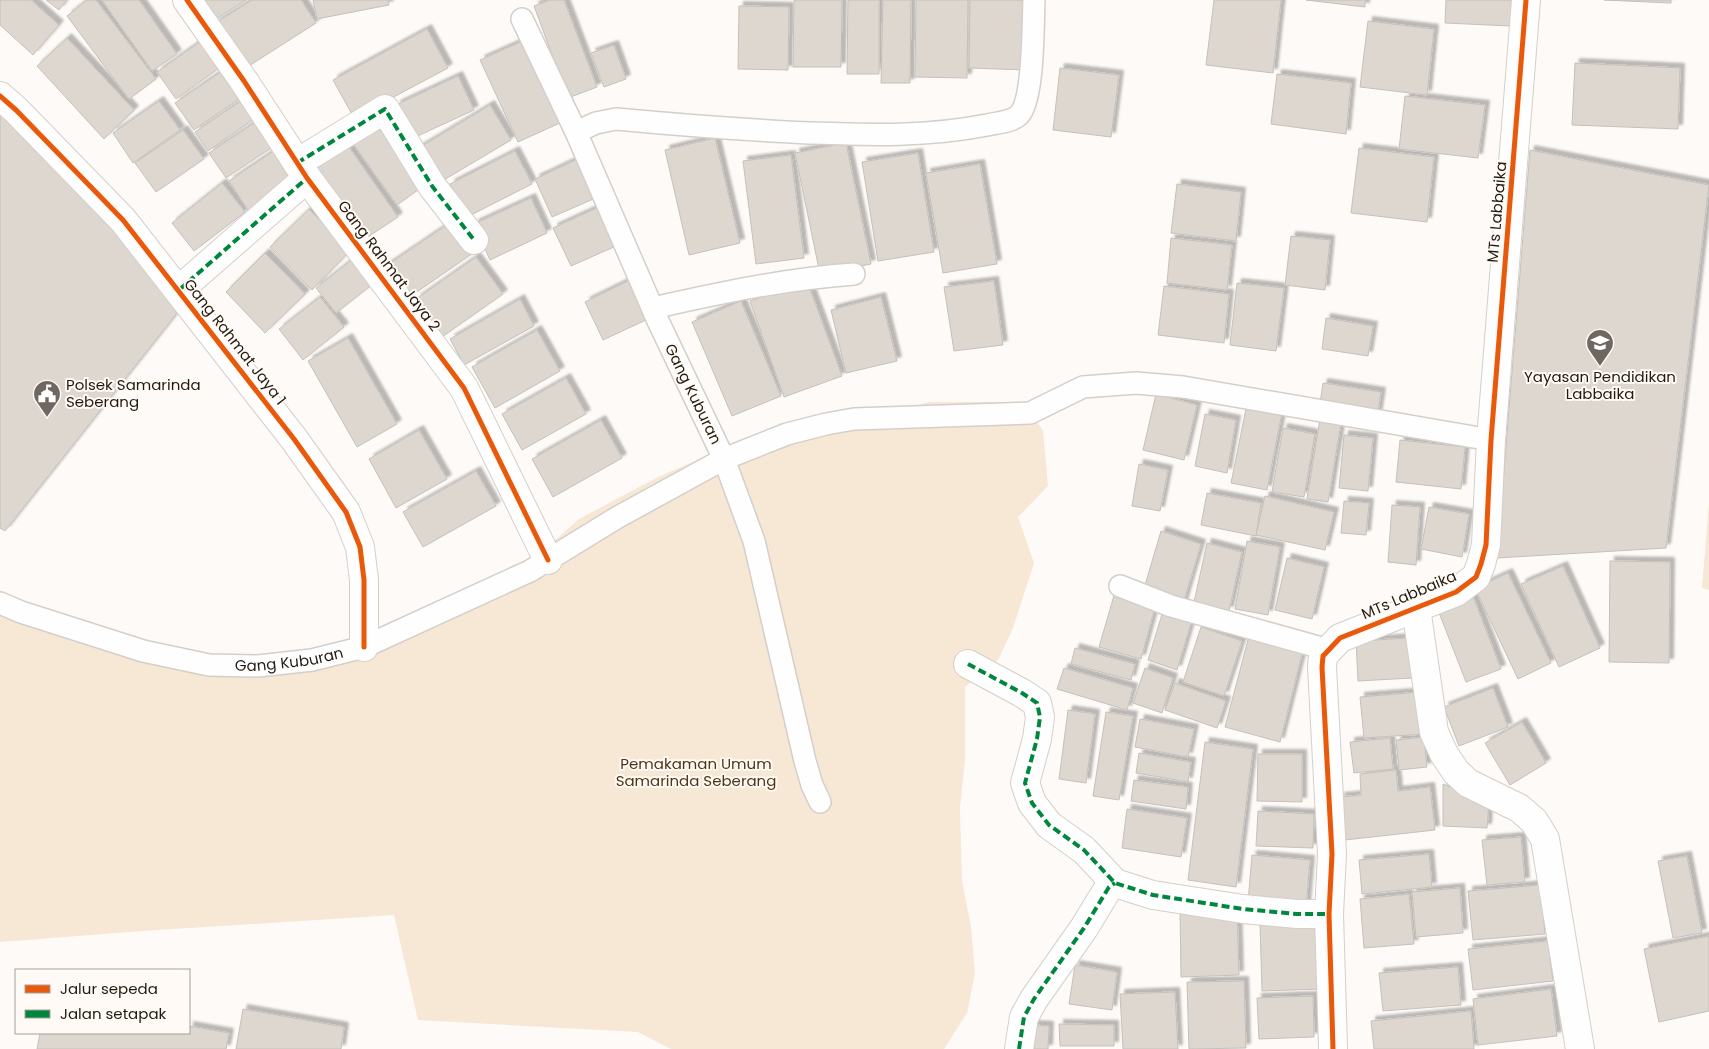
<svg xmlns="http://www.w3.org/2000/svg" width="1709" height="1049" font-family="Poppins,sans-serif">
	<style>
		.green { fill: #f7e7d5 }
		.building { fill: #ddd7d0; stroke: #c5c0ba; filter: url(#shadow) }
		.lines { fill: none; stroke-linecap: round; stroke-linejoin: round }
		.service-casing { stroke: #d4cfc9; stroke-width: 24 }
		.minor-casing { stroke: #d4cfc9; stroke-width: 30 }
		.service { stroke: #fffefe; stroke-width: 21 }
		.minor { stroke: #fffefe; stroke-width: 28 }
		.quiet { stroke: #00873e; stroke-width: 4; stroke-dasharray: 8 4; stroke-linecap: butt }
		.cycleway-casing { stroke: #fffaf5; stroke-width: 8 }
		.cycleway { stroke: #e8590c; stroke-width: 5 }
		.labels { text-anchor: middle; stroke-width: 4; stroke-linejoin: round; paint-order: stroke }
		.street-label { font-size: 15px; fill: #221a11; stroke: #fffaf5 }
		.poi-label { font-size: 15px; fill: #221a11; stroke: #fffaf5 }
		.park-label { font-size: 15px; fill: #4f3613; stroke: #fffaf5 }
	</style>
	<defs>
		<filter id="shadow"><feDropShadow dx="4.5" dy="-4.5" stdDeviation="1" flood-color="#0004"/></filter>
	</defs>
	<rect width="100%" height="100%" fill="#fdfaf7"/>
	<g class="green">
		<path d="M928 402H1011L1027 405 1043 431 1048 486 1018 517 1034 563 1013 628 998 660 965 687V758L960 809 962 881 971 927 975 973 967 1013 944 1049H671L638 1032 418 1020 394 915 142 931 0 942V603L232 676 273 669 512 579 579 519 658 477 716 452 894 413Z"/>
		<path d="M1709 503V590L1702 588Z"/>
	</g>
	<g class="building">
		<path d="M0 0H31L59 25 33 55 0 25Z"/>
		<path d="M46 0H67L59 10Z"/>
		<path d="M87 0H96L156 79 129 99 67 16Z"/>
		<path d="M102 0H139L177 54 152 71Z"/>
		<path d="M193 0H246L208 24Z"/>
		<path d="M252 0H301L316 23 244 69 215 23Z"/>
		<path d="M313 0H388L389 5 317 19Z"/>
		<path d="M550 0H564L597 87 568 98 534 6Z"/>
		<path d="M794 0H842L841 67H793Z"/>
		<path d="M848 0H879V74H847Z"/>
		<path d="M883 0H911L910 83H881Z"/>
		<path d="M916 0H968L967 78 915 77Z"/>
		<path d="M970 0H1027L1026 70 969 68Z"/>
		<path d="M1214 0H1281L1273 73 1206 65Z"/>
		<path d="M1306 0H1365V7Z"/>
		<path d="M1446 0H1512L1511 26 1445 23Z"/>
		<path d="M1604 0H1671V3Z"/>
		<path d="M739 6 789 7 788 70 738 69Z"/>
		<path d="M1368 21 1434 29 1427 95 1360 87Z"/>
		<path d="M427 29 448 68 354 118 333 80Z"/>
		<path d="M67 38 134 110 104 139 37 66Z"/>
		<path d="M204 39 222 66 176 99 157 72Z"/>
		<path d="M525 40 562 122 518 142 480 60Z"/>
		<path d="M614 45 626 79 604 87 591 53Z"/>
		<path d="M1575 63 1680 68 1678 129 1572 125Z"/>
		<path d="M1060 68 1119 75 1111 137 1053 130Z"/>
		<path d="M225 69 243 96 194 130 175 103Z"/>
		<path d="M1277 74 1351 83 1346 134 1271 124Z"/>
		<path d="M458 76 474 110 411 139 396 105Z"/>
		<path d="M248 96 261 114 208 151 195 132Z"/>
		<path d="M1405 96 1485 105 1478 158 1399 149Z"/>
		<path d="M159 101 180 130 133 163 113 133Z"/>
		<path d="M490 105 511 140 437 184 417 149Z"/>
		<path d="M0 114 67 176 181 308 5 531 0 528Z"/>
		<path d="M379 117 426 184 397 205 349 138Z"/>
		<path d="M260 119 277 144 226 178 209 153Z"/>
		<path d="M183 130 204 159 156 192 135 163Z"/>
		<path d="M715 138 740 243 689 255 665 150Z"/>
		<path d="M344 140 398 217 360 242 307 165Z"/>
		<path d="M846 143 871 264 820 274 795 153Z"/>
		<path d="M278 148 299 180 250 213 229 181Z"/>
		<path d="M1359 148 1434 157 1427 222 1351 213Z"/>
		<path d="M1530 150 1709 185 1666 548 1497 558Z"/>
		<path d="M515 151 532 184 467 217 450 184Z"/>
		<path d="M918 153 934 252 878 261 862 162Z"/>
		<path d="M791 155 804 258 756 264 743 161Z"/>
		<path d="M580 158 598 197 552 217 535 179Z"/>
		<path d="M980 164 997 264 943 273 926 173Z"/>
		<path d="M222 183 245 212 194 251 172 223Z"/>
		<path d="M1177 184 1241 192 1236 241 1171 233Z"/>
		<path d="M531 198 547 233 490 260 474 224Z"/>
		<path d="M599 207 616 246 571 266 553 228Z"/>
		<path d="M309 209 350 251 312 290 270 247Z"/>
		<path d="M454 220 476 251 408 298 386 266Z"/>
		<path d="M1291 236 1330 240 1325 290 1285 285Z"/>
		<path d="M1171 238 1232 245 1227 290 1167 283Z"/>
		<path d="M265 253 305 294 265 333 226 292Z"/>
		<path d="M476 257 503 294 442 337 416 299Z"/>
		<path d="M354 258 374 283 336 313 316 288Z"/>
		<path d="M630 280 648 319 603 340 585 302Z"/>
		<path d="M807 281 842 376 784 397 750 301Z"/>
		<path d="M994 281 1003 345 954 351 944 287Z"/>
		<path d="M1237 283 1284 288 1276 351 1230 345Z"/>
		<path d="M1164 286 1229 294 1224 343 1158 335Z"/>
		<path d="M320 297 344 327 303 360 279 329Z"/>
		<path d="M881 297 897 361 846 373 831 310Z"/>
		<path d="M520 299 534 326 464 365 450 339Z"/>
		<path d="M741 301 781 396 732 416 692 322Z"/>
		<path d="M1326 318 1373 326 1368 356 1322 349Z"/>
		<path d="M537 330 560 371 495 408 472 367Z"/>
		<path d="M348 338 397 424 357 447 308 361Z"/>
		<path d="M566 378 586 414 522 450 502 414Z"/>
		<path d="M1323 383 1381 392 1377 418 1319 410Z"/>
		<path d="M1156 394 1197 405 1184 460 1143 450Z"/>
		<path d="M1247 404 1282 412 1267 490 1231 483Z"/>
		<path d="M1205 414 1236 420 1227 473 1195 466Z"/>
		<path d="M1320 419 1341 423 1328 502 1307 499Z"/>
		<path d="M601 420 622 458 553 497 532 459Z"/>
		<path d="M1283 428 1315 434 1304 497 1272 492Z"/>
		<path d="M419 430 447 479 396 508 369 459Z"/>
		<path d="M1344 435 1373 438 1368 491 1339 488Z"/>
		<path d="M1400 440 1465 447 1461 489 1396 482Z"/>
		<path d="M1139 464 1168 470 1160 511 1132 506Z"/>
		<path d="M476 471 496 506 423 547 403 512Z"/>
		<path d="M1207 493 1261 503 1256 536 1201 525Z"/>
		<path d="M1265 496 1334 512 1325 550 1256 535Z"/>
		<path d="M1344 501 1369 503 1366 535 1341 533Z"/>
		<path d="M1392 505 1420 507 1416 565 1388 562Z"/>
		<path d="M1429 507 1469 514 1462 557 1421 549Z"/>
		<path d="M1161 531 1201 544 1183 604 1143 592Z"/>
		<path d="M1247 541 1280 547 1268 615 1235 609Z"/>
		<path d="M1207 543 1242 552 1229 611 1194 602Z"/>
		<path d="M1287 558 1324 567 1312 619 1275 610Z"/>
		<path d="M1610 561 1670 562 1669 663 1609 662Z"/>
		<path d="M1563 566 1600 648 1559 667 1521 584Z"/>
		<path d="M1508 573 1551 663 1518 679 1475 588Z"/>
		<path d="M1471 591 1501 669 1466 682 1436 605Z"/>
		<path d="M1115 592 1156 604 1141 659 1099 647Z"/>
		<path d="M1163 611 1192 620 1177 670 1148 660Z"/>
		<path d="M1201 627 1242 641 1224 696 1183 682Z"/>
		<path d="M1249 636 1303 650 1280 742 1225 727Z"/>
		<path d="M1411 638 1413 678 1358 681 1356 641Z"/>
		<path d="M1075 648 1135 664 1131 680 1071 664Z"/>
		<path d="M1064 668 1133 688 1127 710 1057 689Z"/>
		<path d="M1145 668 1173 678 1162 713 1133 703Z"/>
		<path d="M1175 683 1226 701 1217 728 1165 710Z"/>
		<path d="M1493 688 1508 727 1459 746 1444 707Z"/>
		<path d="M1421 692 1425 734 1364 738 1360 697Z"/>
		<path d="M1068 710 1095 714 1086 783 1059 779Z"/>
		<path d="M1106 712 1133 716 1119 800 1093 796Z"/>
		<path d="M1140 719 1194 729 1188 757 1135 747Z"/>
		<path d="M1522 722 1546 763 1510 785 1485 743Z"/>
		<path d="M1424 737 1427 767 1399 770 1396 740Z"/>
		<path d="M1390 738 1393 769 1354 773 1350 742Z"/>
		<path d="M1205 742 1253 749 1236 887 1188 880Z"/>
		<path d="M1139 753 1191 762 1188 782 1136 773Z"/>
		<path d="M1258 754H1302V802L1257 801Z"/>
		<path d="M1396 770 1398 791 1430 787 1435 830 1345 840 1340 797 1361 795 1360 774Z"/>
		<path d="M1134 780 1188 787 1186 809 1131 801Z"/>
		<path d="M1443 784 1489 802 1487 828 1443 826Z"/>
		<path d="M1127 809 1187 818 1181 857 1122 848Z"/>
		<path d="M1258 811 1314 814 1313 848 1256 846Z"/>
		<path d="M1521 837 1525 882 1487 885 1482 840Z"/>
		<path d="M1429 854 1432 887 1362 894 1359 860Z"/>
		<path d="M1252 855 1310 860 1306 907 1248 902Z"/>
		<path d="M1687 856 1702 933 1673 938 1658 861Z"/>
		<path d="M1541 885 1545 934 1473 940 1468 891Z"/>
		<path d="M1460 888 1463 933 1416 937 1412 892Z"/>
		<path d="M1409 894 1414 944 1364 948 1360 899Z"/>
		<path d="M1237 908 1239 975 1181 977 1180 909Z"/>
		<path d="M1318 922 1320 989 1262 991 1260 924Z"/>
		<path d="M1709 936V1011L1659 1022 1644 949Z"/>
		<path d="M1548 941 1553 981 1473 990 1468 949Z"/>
		<path d="M1075 965 1117 972 1112 1010 1069 1004Z"/>
		<path d="M1458 967 1461 1005 1383 1011 1379 973Z"/>
		<path d="M1244 981 1246 1048 1189 1049 1187 982Z"/>
		<path d="M1551 989 1557 1036 1478 1045 1473 999Z"/>
		<path d="M1175 992 1178 1049H1123L1120 994Z"/>
		<path d="M1313 996 1314 1037 1259 1039 1257 998Z"/>
		<path d="M243 1009 344 1027 341 1049H236Z"/>
		<path d="M1471 1011 1474 1049H1374L1371 1021Z"/>
		<path d="M1059 1024 1114 1025V1046H1060Z"/>
		<path d="M1033 1025 1049 1026 1048 1049H1032Z"/>
		<path d="M189 1026 229 1033 226 1049H37L40 1033H189Z"/>
	</g>
	<g class="lines">
		<defs>
			<g id="service">
				<path d="M522 19 576 132"/>
				<path d="M653 308C719 293 785 279 854 274"/>
				<path d="M1120 586 1171 606 1329 650"/>
				<path id="s1" d="M0 603 21 612 143 651 209 665 258 666 312 660 364 647 530 571 618 517 724 459 658 321 576 132 596 123 616 119C681 125 745 130 809 133 870 135 926 137 987 125 996 123 1012 122 1019 115 1034 100 1033 23 1034 0"/>
				<path d="M820 802 812 785 805 761 754 541 724 459 787 434 826 424 854 419 1030 413 1083 387 1136 383 1183 387 1491 440"/>
			</g>
			<g id="minor">
				<path d="M187 0 244 81 307 178 464 388 548 560"/>
				<path d="M0 96 16 110 123 220 294 439 346 512 360 547 364 580V647"/>
				<path d="M297 163 385 109 432 186 474 240"/>
				<path d="M179 290 307 178"/>
				<path d="M1416 608 1434 732 1444 754 1456 772 1468 783 1519 808 1534 821 1545 839 1580 1049"/>
				<path d="M968 664 1022 693 1037 703 1040 717 1037 739 1025 783 1032 803 1049 825 1084 850 1115 883 1153 895 1243 909 1297 914H1329"/>
				<path d="M1019 1049 1024 1017 1034 999 1084 928 1109 887 1115 883"/>
				<path d="M1333 1049 1329 914 1332 854 1322 667 1323 656 1340 638 1456 592 1476 577 1481 564 1486 545 1491 440 1526 0"/>
			</g>
		</defs>
		<use href="#service" class="service-casing"/>
		<use href="#minor" class="minor-casing"/>
		<use href="#service" class="service"/>
		<use href="#minor" class="minor"/>
		<g class="quiet">
			<path d="M297 163 385 109 432 186 474 240"/>
			<path d="M179 290 307 178"/>
			<path d="M968 664 1022 693 1037 703 1040 717 1037 739 1025 783 1032 803 1049 825 1084 850 1115 883 1153 895 1243 909 1297 914H1329"/>
			<path d="M1019 1049 1024 1017 1034 999 1084 928 1109 887 1115 883"/>
		</g>
		<defs>
			<g id="cycleway">
				<path d="M187 0 244 81 307 178 464 388 548 560"/>
				<path d="M0 96 16 110 123 220 294 439 346 512 360 547 364 580V647"/>
				<path d="M1333 1049 1329 914 1332 854 1322 667 1323 656 1340 638 1456 592 1476 577 1481 564 1486 545 1491 440 1526 0"/>
			</g>
		</defs>
		<use href="#cycleway" class="cycleway-casing"/>
		<use href="#cycleway" class="cycleway"/>
	</g>
	<defs>
		<symbol id="school-pin" viewBox="-11 -11 22 30"><path d="M0 17L-7.5 6A9.5 9.5 0 1 1 7.5 6Z" fill="#6f6862" stroke="#fffaf5"/><path d="M0-5L7-2L0 1L-7-2ZM-4 1L0 2.5L4 1V4Q0 6-4 4Z" fill="#fff"/></symbol>
		<symbol id="civic-pin" viewBox="-11 -11 22 30"><path d="M0 17L-7.5 6A9.5 9.5 0 1 1 7.5 6Z" fill="#6f6862" stroke="#fffaf5"/><path d="M-.6-6.5H3V-4.5H.6V-3L4-1V1h2V6H-6V1h2V-1L-.6-3ZM-1.2 2.5V6h2.4V2.5Z" fill="#fff"/></symbol>
	</defs>
	<g fill-rule="evenodd">
		<use href="#school-pin" x="1584" y="327" width="32" height="43"/>
		<use href="#civic-pin" x="31" y="378" width="32" height="43"/>
	</g>
	<g class="labels">
		<g class="street-label">
			<text transform="translate(1497 212) rotate(-85)" y="5">MTs Labbaika</text>
			<text transform="translate(389 266) rotate(53)" y="5">Gang Rahmat Jaya 2</text>
			<text transform="translate(235 342) rotate(52)" y="5">Gang Rahmat Jaya 1</text>
			<text transform="translate(693 394) rotate(64)" y="5">Gang Kuburan</text>
			<text transform="translate(1409 595) rotate(-23)" y="5">MTs Labbaika</text>
			<text dy="5" stroke="none"><textPath href="#s1" startOffset="299">Gang Kuburan</textPath></text>
		</g>
		<g class="poi-label">
			<text x="1600" y="382">Yayasan Pendidikan<tspan x="1600" dy="17">Labbaika</tspan></text>
			<text x="66" y="390" text-anchor="start">Polsek Samarinda<tspan x="66" dy="17">Seberang</tspan></text>
		</g>
		<g class="park-label">
			<text x="696" y="769">Pemakaman Umum<tspan x="696" dy="17">Samarinda Seberang</tspan></text>
		</g>
	</g>
	<rect x="15" y="969" width="175" height="65" fill="#fffaf5" stroke="#a7a09a"/>
	<rect x="25" y="985" width="25" height="8" fill="#e8590c" stroke="#a7a09a"/>
	<text x="60" y="994" font-size="15" fill="#221a11">Jalur sepeda</text>
	<rect x="25" y="1010" width="25" height="8" fill="#00873e" stroke="#a7a09a"/>
	<text x="60" y="1019" font-size="15" fill="#221a11">Jalan setapak</text>
</svg>
